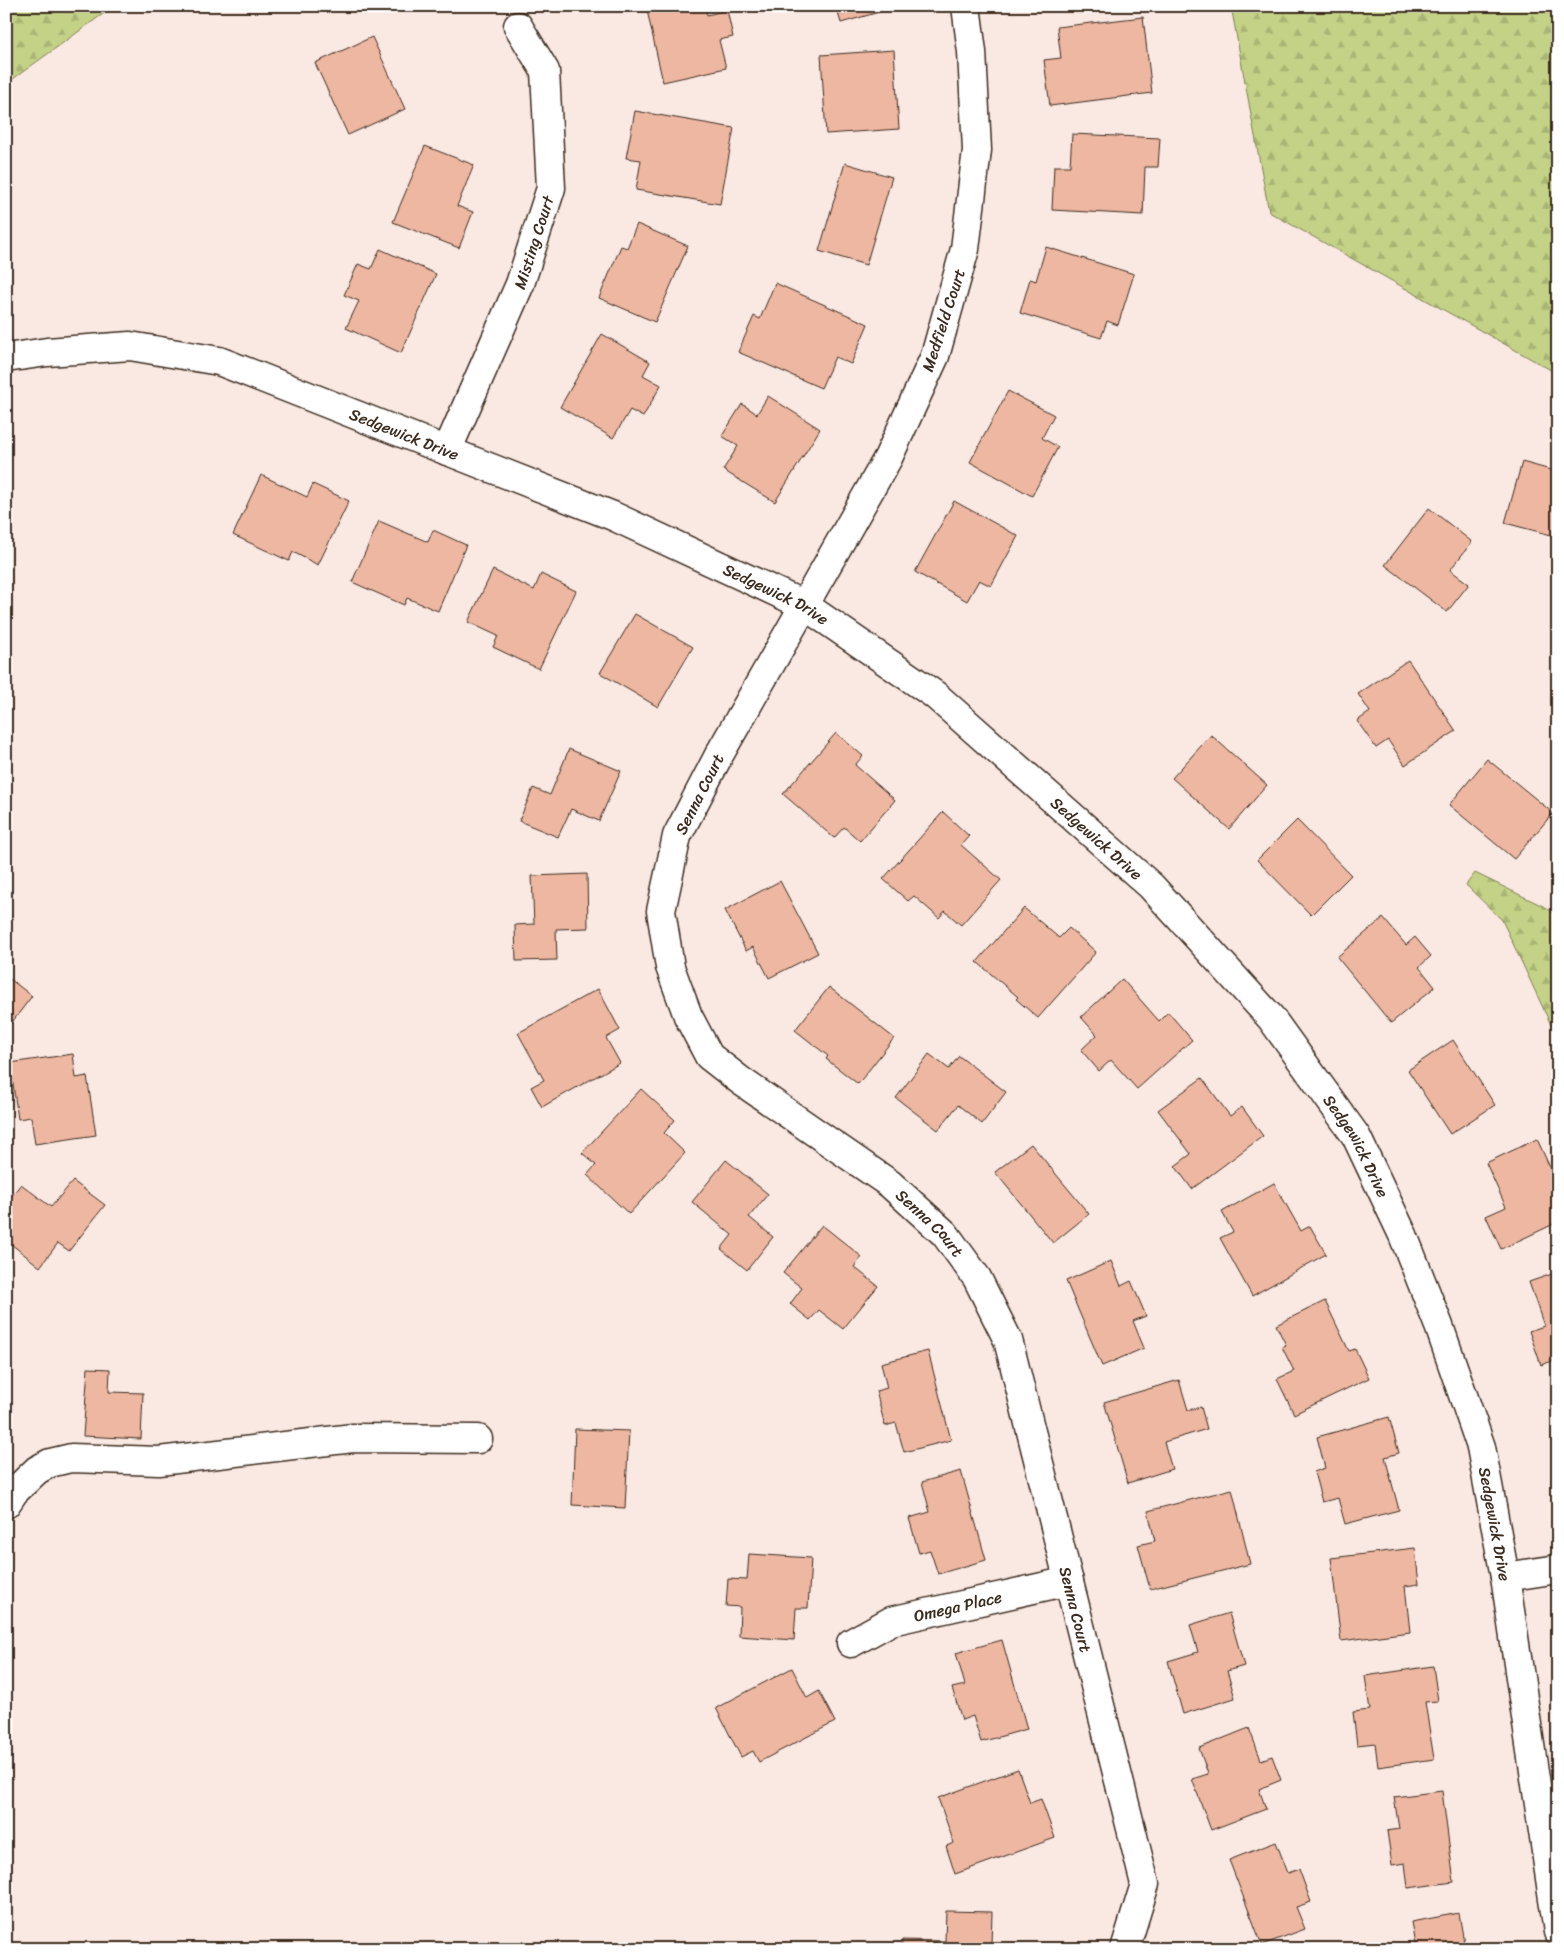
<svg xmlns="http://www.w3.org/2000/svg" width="1564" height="1955" font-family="Sriracha,sans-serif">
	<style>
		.forest { fill: url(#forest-firs); stroke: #7f7e52 }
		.building { fill: #eeb7a2; stroke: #3b2a1e }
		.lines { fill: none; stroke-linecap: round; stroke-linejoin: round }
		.minor-casing { stroke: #3b2a1e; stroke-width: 31 }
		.minor { stroke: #fff; stroke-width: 28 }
		.labels { text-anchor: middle; stroke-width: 4; stroke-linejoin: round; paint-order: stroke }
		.street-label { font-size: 16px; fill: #3b2a1e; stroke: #fff }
	</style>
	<defs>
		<pattern id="forest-firs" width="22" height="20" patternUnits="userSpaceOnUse" patternTransform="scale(1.25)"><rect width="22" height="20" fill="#c3d286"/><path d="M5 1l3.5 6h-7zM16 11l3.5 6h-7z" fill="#a8b473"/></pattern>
	</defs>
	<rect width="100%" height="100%" fill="#fae9e3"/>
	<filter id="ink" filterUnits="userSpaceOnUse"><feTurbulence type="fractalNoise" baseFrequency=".02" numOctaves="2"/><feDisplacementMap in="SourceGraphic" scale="10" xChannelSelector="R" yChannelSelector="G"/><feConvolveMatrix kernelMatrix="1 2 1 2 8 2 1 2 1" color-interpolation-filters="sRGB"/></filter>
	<g filter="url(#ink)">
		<g class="forest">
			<path d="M6 6H114L6 84Z"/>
			<path d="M1231 6H1558V374L1269 212Z"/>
			<path d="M1475 873 1547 908 1558 917V1040L1502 920 1466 885Z"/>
		</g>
		<g class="building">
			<path d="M646 6H705L707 15 727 10 733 37 719 40 726 68 663 82Z"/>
			<path d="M836 6H885L886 10 841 23Z"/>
			<path d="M1143 17 1152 93 1050 106 1044 60 1061 58 1057 27Z"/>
			<path d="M372 37 405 109 348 135 315 63Z"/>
			<path d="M894 50 899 129 826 134 821 55Z"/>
			<path d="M635 111 734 128 720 204 636 190 641 160 626 158Z"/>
			<path d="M1072 134 1160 138 1158 167H1145L1143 215 1052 210 1054 166H1070Z"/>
			<path d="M425 146 474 165 457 206 473 212 459 248 393 222Z"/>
			<path d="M845 163 892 177 866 265 819 251Z"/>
			<path d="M637 224 688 246 655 322 599 298 621 246 627 248Z"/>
			<path d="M1046 247 1134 274 1118 325 1107 321 1101 338 1020 313 1030 279 1036 281Z"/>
			<path d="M380 249 436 274 401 353 346 328 359 301 344 295 358 264 371 269Z"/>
			<path d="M775 283 868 324 851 364 835 357 821 388 738 352 754 316 760 319Z"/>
			<path d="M602 334 650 362 643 375 661 385 643 417 630 410 613 438 560 407Z"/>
			<path d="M1008 391 1054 415 1042 438 1058 447 1032 496 970 462Z"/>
			<path d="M768 396 820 429 775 502 723 470 738 446 722 436 742 404 757 414Z"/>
			<path d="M1522 462 1558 472V545L1553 544 1555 536 1505 523Z"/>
			<path d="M261 475 307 497 313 484 349 501 318 565 293 552 289 561 233 535Z"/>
			<path d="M954 501 1018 536 991 586 979 580 967 601 915 572Z"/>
			<path d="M1429 508 1472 542 1450 570 1469 584 1447 612 1385 565Z"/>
			<path d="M379 521 428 542 433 530 466 545 438 611 407 598 404 605 352 582Z"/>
			<path d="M493 570 534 590 541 574 576 591 539 669 493 647 498 636 468 622Z"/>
			<path d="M635 614 693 647 658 707 600 673Z"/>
			<path d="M1408 660 1456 731 1405 765 1388 740 1376 748 1357 721 1370 712 1358 694Z"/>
			<path d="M836 733 863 756 855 765 895 800 860 841 844 827 834 838 783 794Z"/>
			<path d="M1211 735 1267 785 1229 829 1172 778Z"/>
			<path d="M569 749 621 771 599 821 571 809 558 837 519 821 533 788 550 795Z"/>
			<path d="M1487 759 1553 813 1514 859 1449 805Z"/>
			<path d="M943 812 969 836 961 845 1001 880 961 925 945 911 939 918 914 896 908 901 883 879Z"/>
			<path d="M1297 820 1351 875 1311 915 1257 860Z"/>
			<path d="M587 874 588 928 556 929 557 960 516 961 515 925 534 924 532 876Z"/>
			<path d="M780 881 818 953 769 978 753 947 746 951 725 910Z"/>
			<path d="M1024 908 1059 938 1069 928 1096 952 1038 1018 1016 999 1018 997 977 962Z"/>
			<path d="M1383 918 1406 945 1415 937 1431 956 1419 967 1435 987 1391 1023 1337 957Z"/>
			<path d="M6 976 32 996 6 1030Z"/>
			<path d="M1122 979 1159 1021 1168 1012 1192 1040 1137 1089 1111 1060 1099 1071 1081 1050 1097 1035 1081 1017Z"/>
			<path d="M829 987 894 1038 858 1084 826 1059 828 1056 795 1030Z"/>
			<path d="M598 989 620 1030 606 1038 620 1063 542 1107 531 1087 544 1080 518 1033Z"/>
			<path d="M1453 1040 1495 1105 1450 1134 1408 1070Z"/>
			<path d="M73 1054 76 1078 87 1076 96 1135 35 1144 31 1117 18 1119 10 1063Z"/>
			<path d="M929 1054 949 1069 959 1056 1006 1092 982 1124 958 1105 938 1130 896 1098Z"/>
			<path d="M1202 1078 1230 1116 1242 1107 1263 1136 1192 1189 1175 1166 1191 1154 1158 1110Z"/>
			<path d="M641 1089 675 1120 664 1133 685 1153 629 1214 587 1175 596 1165 582 1153Z"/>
			<path d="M1537 1139 1558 1185V1222L1501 1249 1486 1216 1506 1207 1486 1163Z"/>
			<path d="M1031 1144 1089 1214 1053 1243 995 1172Z"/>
			<path d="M726 1160 768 1194 749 1217 773 1237 747 1270 721 1249 732 1235 692 1202Z"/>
			<path d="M73 1181 105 1205 69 1251 58 1243 40 1267 6 1240V1203L21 1184 51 1207Z"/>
			<path d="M1274 1183 1301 1231 1310 1226 1326 1254 1252 1296 1220 1238 1233 1232 1222 1212Z"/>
			<path d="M822 1225 862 1257 854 1267 878 1286 843 1329 819 1310 810 1320 790 1304 802 1288 783 1273Z"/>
			<path d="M1111 1261 1121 1286 1131 1281 1146 1316 1133 1321 1144 1348 1102 1366 1066 1281Z"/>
			<path d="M1558 1272V1359L1541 1365 1529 1331 1544 1326 1529 1282Z"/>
			<path d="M1325 1301 1349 1351 1355 1349 1369 1378 1294 1414 1277 1379 1294 1371 1282 1347 1286 1345 1276 1325Z"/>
			<path d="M928 1351 951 1440 904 1452 896 1423 885 1426 876 1391 887 1388 881 1363Z"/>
			<path d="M88 1368 110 1369 109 1392 143 1393 141 1439 83 1436Z"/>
			<path d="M1179 1380 1188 1410 1201 1407 1207 1429 1164 1442 1172 1469 1128 1483 1104 1402Z"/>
			<path d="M1558 1407V1425L1553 1409Z"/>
			<path d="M1389 1417 1399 1453 1385 1457 1399 1510 1345 1524 1338 1498 1322 1502 1314 1472 1325 1468 1317 1437Z"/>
			<path d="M575 1429 629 1431 625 1508 572 1505Z"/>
			<path d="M961 1471 986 1560 938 1574 930 1550 919 1553 909 1518 930 1512 922 1482Z"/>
			<path d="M1232 1489 1250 1564 1150 1589 1138 1545 1155 1541 1148 1511Z"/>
			<path d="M1415 1548 1419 1584 1405 1586 1410 1632 1341 1641 1331 1558Z"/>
			<path d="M749 1554 811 1558 808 1608H796L794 1640 739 1636 740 1607 726 1606 728 1579 747 1580Z"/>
			<path d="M1229 1613 1244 1666 1227 1671 1235 1698 1183 1714 1168 1661 1198 1652 1190 1625Z"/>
			<path d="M1002 1640 1027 1729 981 1742 973 1716 962 1720 952 1688 965 1685 956 1653Z"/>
			<path d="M1433 1666 1438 1701 1425 1702 1434 1759 1378 1767 1375 1743 1357 1745 1353 1712 1370 1710 1365 1676Z"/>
			<path d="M792 1668 807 1698 819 1691 835 1722 759 1762 753 1751 741 1757 716 1708Z"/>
			<path d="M1249 1728 1261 1760 1272 1756 1281 1780 1259 1789 1266 1809 1211 1830 1192 1779 1208 1774 1199 1748Z"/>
			<path d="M1018 1769 1030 1803 1041 1799 1055 1838 955 1874 946 1846 954 1843 938 1798Z"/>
			<path d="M1442 1791 1454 1882 1408 1888 1405 1863 1392 1865 1387 1831 1399 1829 1394 1797Z"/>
			<path d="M1276 1842 1288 1873 1299 1869 1311 1902 1296 1907 1305 1929 1262 1945 1229 1860Z"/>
			<path d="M946 1911 992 1912 991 1945H1007L1006 1949H902V1940L945 1941Z"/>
			<path d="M1459 1913 1465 1949H1416L1411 1922Z"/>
		</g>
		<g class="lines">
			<defs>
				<g id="minor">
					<path id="s1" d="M966 6 972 52 977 150 965 249 935 356 888 458 719 755 677 836 661 911 670 967 688 1016 709 1056 741 1081 890 1184 945 1234 977 1278 1008 1340 1145 1884 1125 1949"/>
					<path id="s2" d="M6 358 47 352 130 346 219 361 613 516 804 605 935 695 1151 886 1271 1018 1356 1136 1403 1235 1439 1326 1481 1447 1505 1577 1558 1932"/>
					<path id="s3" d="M447 451 520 284 551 188 545 71 518 26"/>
					<path d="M6 1504 14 1492 37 1470 50 1463 71 1458 159 1461 353 1438 478 1439"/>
					<path d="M1505 1577 1558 1569"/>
					<path id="s4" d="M851 1643 891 1621 1069 1581"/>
				</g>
			</defs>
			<use href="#minor" class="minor-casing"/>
			<use href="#minor" class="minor"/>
		</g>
	</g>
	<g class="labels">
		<g class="street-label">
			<text dy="6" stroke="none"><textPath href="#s3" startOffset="226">Misting Court</textPath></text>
			<text transform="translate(943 320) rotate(-72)" y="6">Medfield Court</text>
			<text dy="6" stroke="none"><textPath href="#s2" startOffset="414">Sedgewick Drive</textPath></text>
			<text dy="6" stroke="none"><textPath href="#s2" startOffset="819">Sedgewick Drive</textPath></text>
			<text transform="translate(699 794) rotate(-63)" y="6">Senna Court</text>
			<text dy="6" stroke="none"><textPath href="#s2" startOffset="1224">Sedgewick Drive</textPath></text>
			<text dy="6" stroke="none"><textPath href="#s2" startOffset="1629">Sedgewick Drive</textPath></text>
			<text dy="6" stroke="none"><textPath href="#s1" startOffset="1409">Senna Court</textPath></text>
			<text dy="6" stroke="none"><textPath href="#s2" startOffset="2034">Sedgewick Drive</textPath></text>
			<text dy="6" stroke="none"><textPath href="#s4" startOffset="114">Omega Place</textPath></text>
			<text dy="6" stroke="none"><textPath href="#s1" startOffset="1829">Senna Court</textPath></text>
		</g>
	</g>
	<rect width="1564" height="1955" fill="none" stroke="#fff" stroke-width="25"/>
	<rect x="12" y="12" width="1539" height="1930" fill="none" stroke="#3b2a1e" stroke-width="2" filter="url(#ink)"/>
</svg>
